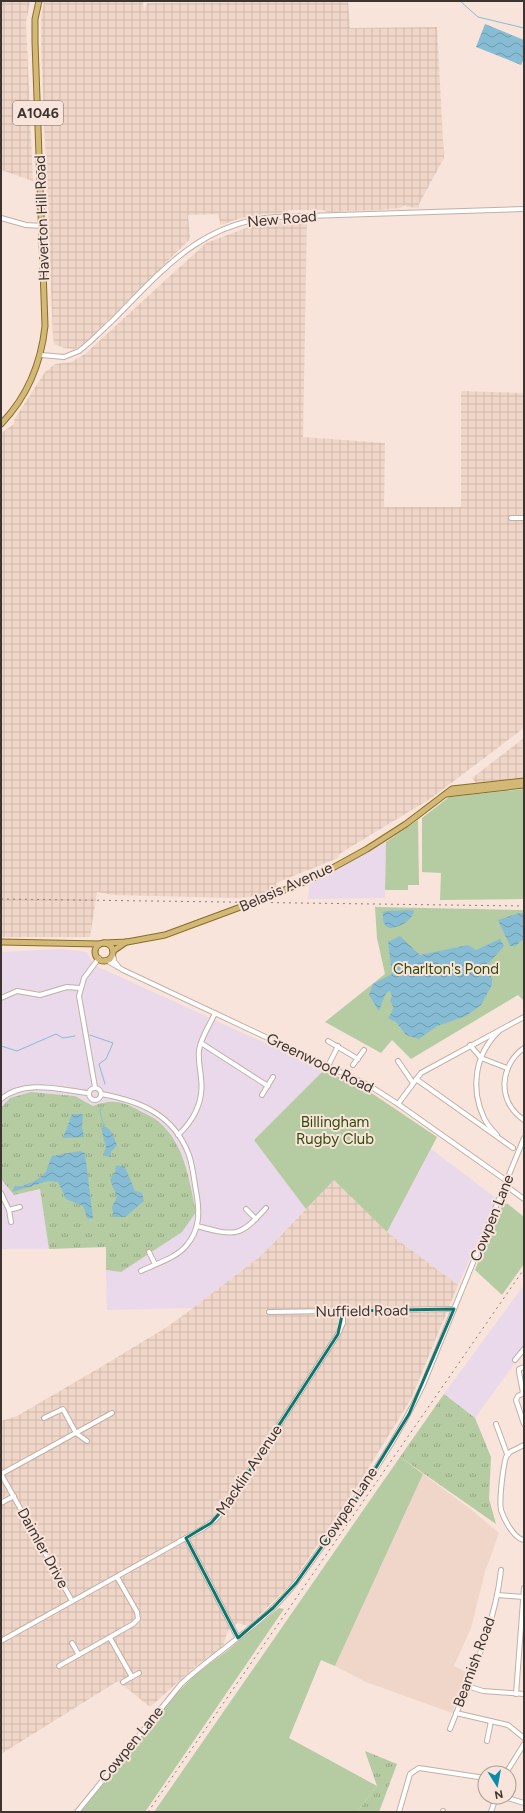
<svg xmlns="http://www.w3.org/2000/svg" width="525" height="1813" font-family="Figtree,sans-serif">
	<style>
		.commercial { fill: #e9d9eb }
		.industrial { fill: url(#industrial-grid) }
		.built { fill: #f0d6c8 }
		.grass { fill: url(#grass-tufts) }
		.green { fill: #b5cba1 }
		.water { fill: url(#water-waves) }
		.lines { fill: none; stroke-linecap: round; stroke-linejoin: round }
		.stream { stroke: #87bdd4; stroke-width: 1 }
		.minor-casing { stroke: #c2afa6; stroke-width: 6 }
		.major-casing { stroke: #8a6d23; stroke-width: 7 }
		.minor { stroke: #fff; stroke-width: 4 }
		.major { stroke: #d2b977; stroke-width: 5 }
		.rail { stroke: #8c7f79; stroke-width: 1; stroke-dasharray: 2 4; stroke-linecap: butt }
		.major-bridge-casing { stroke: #8a6d23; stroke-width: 7; stroke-linecap: butt }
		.major-bridge { stroke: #d2b977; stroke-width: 5 }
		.marked { fill: none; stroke: #0f766e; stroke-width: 3; stroke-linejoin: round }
		.labels { text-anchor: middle; stroke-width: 4; stroke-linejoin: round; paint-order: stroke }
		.shield { fill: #f8e4da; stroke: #746963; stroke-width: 1 }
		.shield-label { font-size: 14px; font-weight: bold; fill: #3c3430 }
		.street-label { font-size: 15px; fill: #3c3430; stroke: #f8e4da }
		.park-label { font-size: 15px; fill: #314c09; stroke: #f8e4da }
	</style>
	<defs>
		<pattern id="industrial-grid" width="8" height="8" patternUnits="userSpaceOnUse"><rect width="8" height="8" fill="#f0d6c8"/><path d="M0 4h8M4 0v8" fill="none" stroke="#cfb8ac"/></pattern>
		<pattern id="grass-tufts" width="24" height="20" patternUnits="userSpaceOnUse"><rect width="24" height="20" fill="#b5cba1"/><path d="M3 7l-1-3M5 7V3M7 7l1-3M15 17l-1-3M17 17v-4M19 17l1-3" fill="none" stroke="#94a684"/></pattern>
		<pattern id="water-waves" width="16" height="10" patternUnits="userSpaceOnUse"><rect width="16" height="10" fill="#87bdd4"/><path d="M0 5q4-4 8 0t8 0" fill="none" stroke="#709aac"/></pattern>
	</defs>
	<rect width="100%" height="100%" fill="#f8e4da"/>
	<g class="commercial">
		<path d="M386 842 385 898 308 899 309 885Z"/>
		<path d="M61 949 87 952 94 965 324 1070 254 1140 306 1209 262 1255 193 1308 107 1310 106 1270 121 1272 196 1212 187 1166 174 1138 158 1120 132 1107 104 1102 93 1106 75 1096 31 1092 10 1098 1 1108V952Z"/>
		<path d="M431 1149 497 1199 458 1285 387 1232Z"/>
		<path d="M1 1179 14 1195 40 1189 49 1249H1Z"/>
		<path d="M524 1285V1350L475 1418 444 1394Z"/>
	</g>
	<g class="industrial">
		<path d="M1 1H30L26 23 33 181 1 170Z"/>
		<path d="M44 1H143L144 12 147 3 348 1 350 28 437 27 444 158 419 204V208L407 207 405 205 400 208 378 210 327 212 323 210H289L285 213 263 214 241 218 221 225 218 214 188 215 190 239 83 345 74 349 64 348 54 344 53 337 41 46V17Z"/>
		<path d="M307 221 303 437 385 443 384 507H461V391L524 393V728L430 799 339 854 338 858 276 883 277 889 260 896 236 898 114 895 97 892 90 937H1V433L14 424V420L45 372 55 364 71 362 85 354 206 243 259 223Z"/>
		<path d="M524 738V778L476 783 472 778Z"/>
		<path d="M334 1180 387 1232 458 1285 411 1399 358 1485 290 1585 248 1626 238 1623 228 1630 223 1646 196 1666 150 1707 118 1681 1 1754V1421L17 1416 101 1367 167 1327 193 1308 262 1255Z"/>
	</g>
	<path class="built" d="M423 1474 473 1511 499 1533 485 1572 471 1628 454 1666 468 1673 452 1713 366 1682 335 1666Z"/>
	<g class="grass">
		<path d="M31 1092 75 1096 93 1106C112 1099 122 1101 140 1111 146 1114 153 1117 158 1121 185 1144 189 1179 196 1212L182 1232 121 1272 106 1270V1247L49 1249 40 1189 14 1195 1 1179V1108L10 1098Z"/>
		<path d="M444 1394 475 1418 491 1457 489 1499 496 1524 400 1457Z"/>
		<path d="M365 1751 397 1764 379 1812H357L377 1786Z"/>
	</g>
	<g class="green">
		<path d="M524 789V899L440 900 441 873 422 872V818L449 797Z"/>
		<path d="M418 820 419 885H408V890H385L386 842Z"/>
		<path d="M375 907 524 910V1001L518 995 411 1059 392 1040 381 1053 325 1022 385 974 377 938Z"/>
		<path d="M324 1070 370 1092 437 1137 387 1232 334 1180 306 1209 254 1140Z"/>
		<path d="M503 1203 508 1204 524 1217V1264L502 1295 475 1270Z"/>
		<path d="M400 1457 423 1474 335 1666 321 1660 289 1738 377 1786 357 1812H154Z"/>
		<path d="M279 1608 284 1609 145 1812H80L171 1699 198 1672 227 1651Z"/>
	</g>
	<g class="water">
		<path d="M485 24 524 40V59L521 65 476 47Z"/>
		<path d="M412 910 414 911C412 921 399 928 389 928 382 924 383 920 383 912L386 911Z"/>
		<path d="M519 913H524V939L515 946H510L498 920Z"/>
		<path d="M400 936 420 955 468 945 476 950 500 939 504 946 489 963 488 970 492 979V985L481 1005 466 1016 437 1026 419 1039 406 1035 395 1021H393L388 1018C393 1011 395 1008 390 1001L392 996 390 991 386 993 379 1011 369 995 373 984 392 974 388 942Z"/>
		<path d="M72 1114H83L82 1128 84 1137 63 1138Z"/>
		<path d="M104 1126C112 1129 114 1138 117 1145L111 1152V1157L103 1155 106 1147 101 1128Z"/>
		<path d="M80 1151 85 1153 93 1218 88 1219 83 1206 66 1199 58 1182 48 1181 12 1192 15 1186C22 1188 39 1180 44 1174 48 1170 49 1161 52 1156Z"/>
		<path d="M116 1165 125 1167 135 1191 142 1193 144 1201 125 1217H114L112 1207 117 1197 110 1180 115 1172Z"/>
	</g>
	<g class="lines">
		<g class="stream">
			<path d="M460 1 478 17 524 28"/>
			<path d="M90 1035 113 1043 106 1059 99 1064 105 1084"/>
			<path d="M1 1046 17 1051 56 1034 63 1038 75 1036"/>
			<path d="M101 1108 100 1112 104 1126"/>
		</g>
		<defs>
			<g id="minor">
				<path d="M1 218 26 225 43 226"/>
				<path d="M41 355 64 357 79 351C91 342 100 332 111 322 161 272 200 222 276 217L524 209"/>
				<path d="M511 518H524"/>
				<path d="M113 954 114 961 118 966"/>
				<path d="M106 960 123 970 370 1086 398 1104 507 1181"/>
				<path d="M1 998 17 991 40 995 67 987 80 988"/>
				<path d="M328 1041 358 1059"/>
				<path d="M201 1043 268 1086"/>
				<path d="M470 1045 481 1058 507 1068"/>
				<path d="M524 1048C499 1066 497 1102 524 1120"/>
				<path d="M398 1061 413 1083"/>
				<path d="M353 1065 364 1050"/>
				<path d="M328 1066 338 1046"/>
				<path d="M416 1079 513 1148"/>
				<path d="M95 1087 79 996 84 978 99 958"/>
				<circle cx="95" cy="1094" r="6"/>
				<path d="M101 1094C141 1101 174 1115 189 1155 193 1167 194 1180 196 1191 200 1212 200 1230 186 1246 176 1258 155 1264 141 1271"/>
				<path d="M262 1095 273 1077"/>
				<path d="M1 1099C25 1079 61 1090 88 1093"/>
				<path d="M398 1104 421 1073 524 1017"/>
				<path d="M178 1135C195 1119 204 1101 201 1078 200 1068 198 1060 199 1050 201 1037 210 1025 215 1013"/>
				<path d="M497 1135C492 1130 487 1124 484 1118 470 1088 475 1054 499 1031"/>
				<path d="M505 1185 524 1199"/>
				<path d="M1 1193 9 1210 11 1222"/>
				<path d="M246 1209 256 1219"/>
				<path d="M9 1210 20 1207"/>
				<path d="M197 1226C235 1236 239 1238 266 1208"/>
				<path d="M149 1252 155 1264"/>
				<path d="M269 1312 454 1309"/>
				<path d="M515 1360 524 1349"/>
				<path d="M523 1393 519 1372V1369L524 1367"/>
				<path d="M524 1393 518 1396 516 1400 524 1424"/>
				<path d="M44 1418 63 1409 76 1433 87 1441"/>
				<path d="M496 1424 507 1454"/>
				<path d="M524 1445 510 1452 506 1457C503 1467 499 1500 501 1510 504 1519 514 1539 524 1540"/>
				<path d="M1 1474 72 1601"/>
				<path d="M1 1474 112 1413"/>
				<path d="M1 1503 14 1496"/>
				<path d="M186 1538 238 1638"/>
				<path d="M497 1595 523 1597"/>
				<path d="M110 1638 132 1677"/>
				<path d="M1 1641 202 1529 216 1519 228 1504 338 1334 343 1323V1311"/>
				<path d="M72 1643 79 1655"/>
				<path d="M59 1666 133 1624 138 1619 137 1612 117 1577"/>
				<path d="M123 1682 139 1673"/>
				<path d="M467 1686 483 1691 524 1694"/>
				<path d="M516 1694 524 1588"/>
				<path d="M456 1713 508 1725 524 1738"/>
				<path d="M450 1729C470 1678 495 1626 501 1570"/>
				<path d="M487 1741 491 1721"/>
				<path d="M506 1773 524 1744"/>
				<path d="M504 1797 524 1803"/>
				<path d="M77 1812 181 1684C210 1657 244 1636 272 1609 294 1588 311 1562 329 1537 363 1489 398 1438 423 1385L524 1138"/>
				<path d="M399 1812 410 1774 419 1768 485 1778"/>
				<path d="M443 1812V1811"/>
				<path d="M491 1812 496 1797"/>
			</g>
			<g id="major">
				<path d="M1 424C28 396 41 364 45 326L35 42V19L39 1"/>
				<path d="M446 794 524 785"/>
				<path d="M287 889 318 876 367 849 406 824 452 789 524 781"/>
				<path d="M1 942 100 944"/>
				<path d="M104 943 127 942 165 935 246 905"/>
				<circle cx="104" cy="952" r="9"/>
				<path d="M113 951 126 942"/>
			</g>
		</defs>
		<use href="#minor" class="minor-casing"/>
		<use href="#major" class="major-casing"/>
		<use href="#minor" class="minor"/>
		<use href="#major" class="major"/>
		<g class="rail">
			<path d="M1 899 524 906"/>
			<path d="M148 1812 524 1269"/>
		</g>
		<defs>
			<path id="major-bridge" d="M246 905 287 889"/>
		</defs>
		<use href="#major-bridge" class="major-bridge-casing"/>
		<use href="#major-bridge" class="major-bridge"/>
	</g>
	<path class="marked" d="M454 1309 409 1414 361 1492 296 1583 273 1608 238 1638 186 1538 211 1523 228 1504 338 1334 343 1311Z"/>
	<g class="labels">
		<rect class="shield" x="13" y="101" width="50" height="24" rx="3"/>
		<g class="shield-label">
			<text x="38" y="118">A1046</text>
		</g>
		<g class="street-label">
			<text transform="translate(42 218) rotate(-92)" y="5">Haverton Hill Road</text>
			<text transform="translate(282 219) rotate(-5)" y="5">New Road</text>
			<text transform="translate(286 887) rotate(-24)" y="5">Belasis Avenue</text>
			<text transform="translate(320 1063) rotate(26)" y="5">Greenwood Road</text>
			<text transform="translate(492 1218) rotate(-68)" y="5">Cowpen Lane</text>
			<text transform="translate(362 1311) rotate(-1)" y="5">Nuffield Road</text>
			<text transform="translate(249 1470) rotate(-56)" y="5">Macklin Avenue</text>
			<text transform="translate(348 1507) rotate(-56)" y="5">Cowpen Lane</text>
			<text transform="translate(43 1548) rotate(61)" y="5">Daimler Drive</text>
			<text transform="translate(474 1662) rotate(-70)" y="5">Beamish Road</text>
			<text transform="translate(131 1744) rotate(-51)" y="5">Cowpen Lane</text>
		</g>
		<g class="park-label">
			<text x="446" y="974">Charlton's Pond</text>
			<text x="335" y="1127">Billingham<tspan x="335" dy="17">Rugby Club</tspan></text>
		</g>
	</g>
	<rect width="525" height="1813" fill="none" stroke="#3c3430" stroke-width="4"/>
	<g transform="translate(497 1785) rotate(169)"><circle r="19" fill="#f8e4da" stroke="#ad9e96"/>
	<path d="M0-3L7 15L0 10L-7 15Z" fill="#0c8aac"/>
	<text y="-6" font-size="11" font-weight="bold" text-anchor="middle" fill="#3c3430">N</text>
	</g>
</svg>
